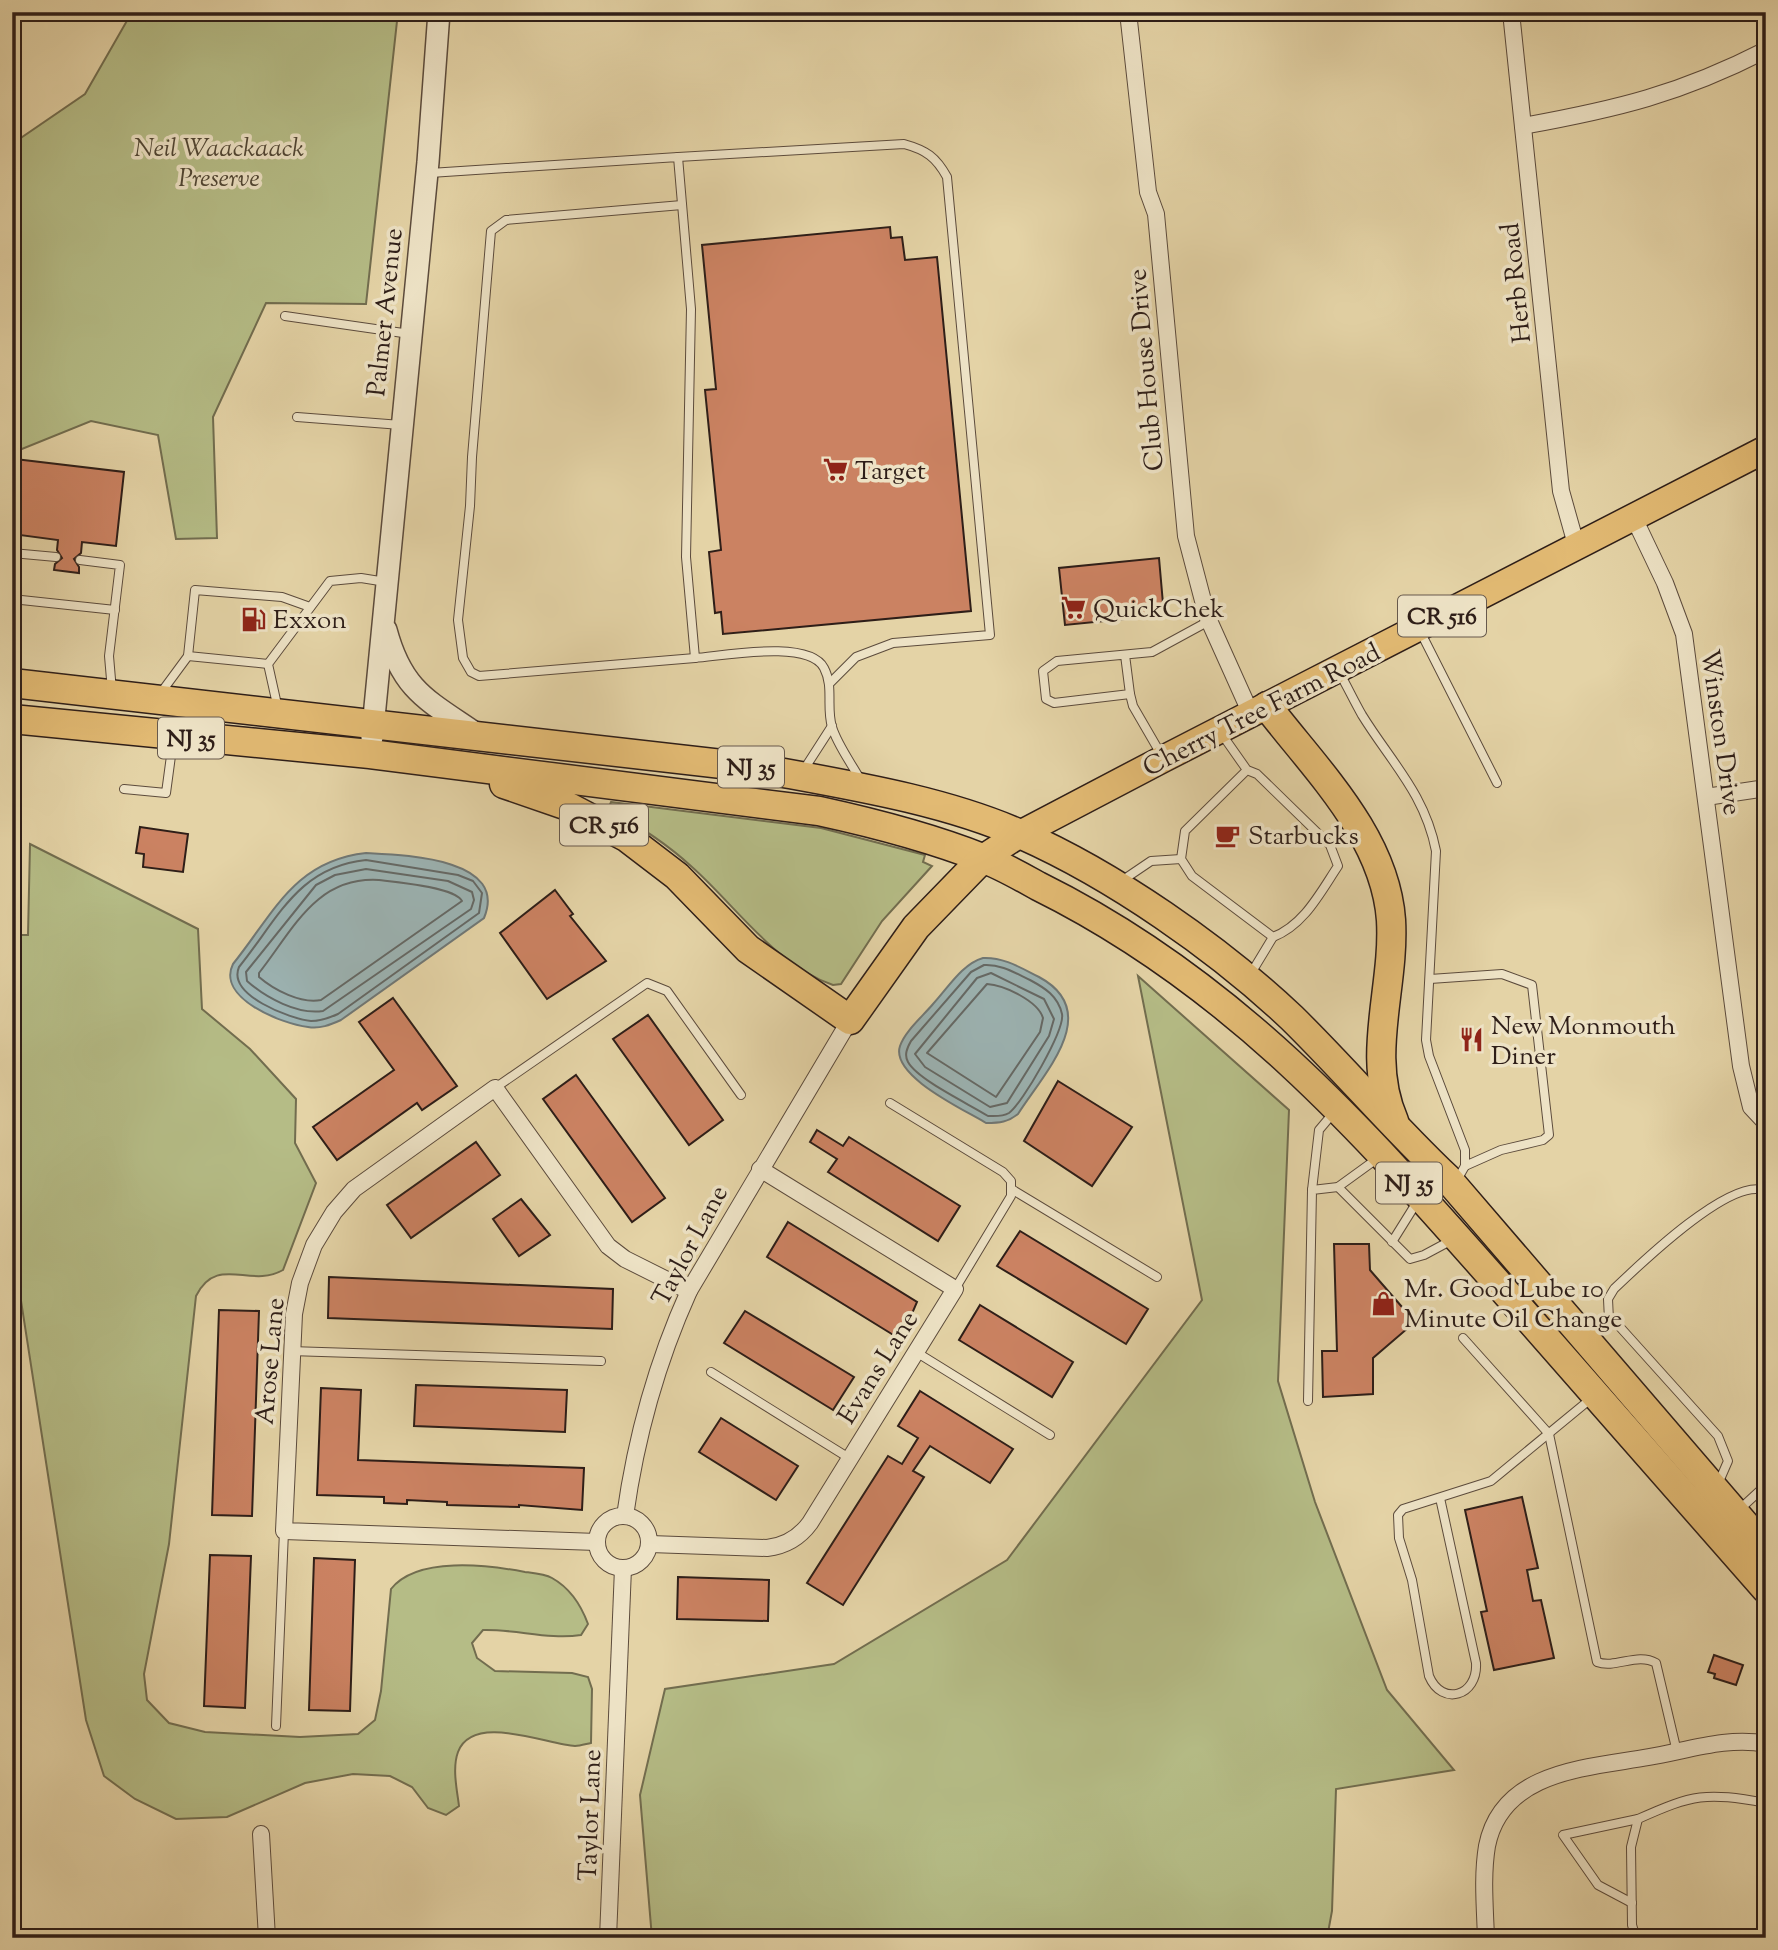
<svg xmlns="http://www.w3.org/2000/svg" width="1778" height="1950" font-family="'Sorts Mill Goudy',serif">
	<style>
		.green { fill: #b5bc86; stroke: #726d4f; stroke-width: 2 }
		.water { fill: #9cb4b4; stroke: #707876; stroke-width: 2 }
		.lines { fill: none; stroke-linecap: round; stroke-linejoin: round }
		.shore { stroke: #656966; stroke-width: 2 }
		.building { fill: #cb8262; stroke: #2e1e18; stroke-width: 2 }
		.service-casing { stroke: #5c4b3c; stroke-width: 10 }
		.minor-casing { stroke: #5c4b3c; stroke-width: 18 }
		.tertiary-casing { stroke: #5c4b3c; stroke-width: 24 }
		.primary-casing { stroke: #2e1e18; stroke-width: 29 }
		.trunk-casing { stroke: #2e1e18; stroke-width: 31 }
		.service { stroke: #ede2c5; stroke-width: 8 }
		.minor { stroke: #ede2c5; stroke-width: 16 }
		.tertiary { stroke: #ede2c5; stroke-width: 21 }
		.primary { stroke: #e2ba73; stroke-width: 26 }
		.trunk { stroke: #e2ba73; stroke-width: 28 }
		.labels { text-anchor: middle; stroke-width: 7; stroke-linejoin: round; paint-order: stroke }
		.shield { fill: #ede2c5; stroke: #67594c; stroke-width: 2 }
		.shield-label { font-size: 24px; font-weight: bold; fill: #2e1e18 }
		.park-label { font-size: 26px; font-style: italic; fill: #504634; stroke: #ede2c5 }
		.street-label { font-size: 26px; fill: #2e1e18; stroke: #ede2c5 }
		.poi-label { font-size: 26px; fill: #2e1e18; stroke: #ede2c5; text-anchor: start }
	</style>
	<rect width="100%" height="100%" fill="#e4d3a6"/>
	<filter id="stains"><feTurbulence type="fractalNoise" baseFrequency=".00286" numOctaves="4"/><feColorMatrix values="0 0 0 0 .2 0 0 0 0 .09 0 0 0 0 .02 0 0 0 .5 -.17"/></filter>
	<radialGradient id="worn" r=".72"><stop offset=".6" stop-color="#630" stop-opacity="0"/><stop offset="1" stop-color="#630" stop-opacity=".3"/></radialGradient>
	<g class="green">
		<path d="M12 12H398L366 304 266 303 213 417 217 538 176 539 158 435 91 421 12 453V144L85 94 128 19 12 15Z"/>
		<path d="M611 802 821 828 925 855 923 862 932 866 882 921 841 984 833 985C775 965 736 906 692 867 667 844 638 825 608 809Z"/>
		<path d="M30 844 198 929 202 1009 250 1049 296 1099 295 1143 316 1183 283 1270C250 1289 217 1254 196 1296L169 1544 144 1674 147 1700 169 1723 205 1732 300 1737 358 1734 375 1720 381 1691 391 1589C417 1556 488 1565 525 1572 533 1573 545 1574 552 1578 570 1588 581 1605 588 1624L581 1635C549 1640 516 1629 483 1630L472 1643 477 1658 495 1671 572 1673 588 1677 592 1689 591 1743C586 1744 580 1746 575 1746 548 1745 473 1712 458 1752 452 1768 457 1790 459 1806L446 1815 428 1808 412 1787 390 1776 353 1774 305 1783 227 1817 176 1819 135 1799 104 1776 86 1720 15 1262 12 1264V935H28Z"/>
		<path d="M1138 976 1289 1110 1278 1381 1315 1502 1387 1690 1454 1770 1336 1789 1332 1911 1327 1938H652L640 1795 665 1689 834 1664 1007 1560 1202 1300Z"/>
	</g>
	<g class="water">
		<path d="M366 853C404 855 509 858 484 918L341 1020C330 1025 320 1029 308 1027 282 1024 216 998 233 964 274 913 294 861 366 853Z"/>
		<path d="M983 958C1004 957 1021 968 1039 977 1104 1012 1044 1073 1018 1114 1008 1122 1000 1123 986 1123 965 1110 890 1076 900 1046 905 1031 923 1016 933 1004 948 988 962 964 983 958Z"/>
	</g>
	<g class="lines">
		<g class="shore">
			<path d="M366 860 458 875 473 881 482 893 479 913 338 1014C329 1018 321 1021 311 1021 290 1019 227 995 239 967 278 919 298 867 366 860Z"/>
			<path d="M366 869 448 881 472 892 474 900 471 909 323 1011C298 1015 266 998 247 981L246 972 316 885 335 875Z"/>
			<path d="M379 880C396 882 455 887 462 901L321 1000C301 1004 274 990 259 977V973C293 930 316 876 379 880Z"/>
			<path d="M984 965C1001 964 1015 973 1030 980 1045 988 1058 996 1062 1014 1065 1030 1022 1104 1009 1113 1002 1117 995 1116 988 1116 969 1104 918 1080 908 1062 904 1055 907 1048 911 1041L971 972Z"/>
			<path d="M991 973 1044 999 1054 1019 1049 1036 1007 1103 990 1107 925 1067 915 1054 977 978Z"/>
			<path d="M987 984C1004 985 1038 1001 1043 1018L1040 1032 996 1097 927 1053Z"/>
		</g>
	</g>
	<g class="building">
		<path d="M890 227 891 238 902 237 905 260 937 257 971 611 723 634 721 612 715 613 709 552 721 550 705 390 716 389 702 245Z"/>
		<path d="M15 459 124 472 116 546 82 542 81 553 74 559 79 567V573L54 570 55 564 62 558 57 550 58 540 12 534Z"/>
		<path d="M1159 558 1164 615 1065 625 1059 568Z"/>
		<path d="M140 827 188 834 183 872 143 867 144 854 136 853Z"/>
		<path d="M555 890 573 914 570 916 606 961 547 999 500 933Z"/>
		<path d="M393 998 457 1086 422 1110 417 1103 337 1160 313 1127 394 1070 359 1022Z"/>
		<path d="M648 1015 723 1120 689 1145 613 1039Z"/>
		<path d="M576 1075 665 1198 632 1222 543 1099Z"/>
		<path d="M1058 1081 1132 1127 1092 1186 1024 1141Z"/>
		<path d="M817 1130 843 1146 849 1137 960 1206 938 1241 828 1172 837 1159 810 1142Z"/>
		<path d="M476 1142 500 1175 411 1238 387 1205Z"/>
		<path d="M521 1199 550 1235 519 1256 493 1219Z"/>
		<path d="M788 1222 917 1302 905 1330 901 1327 895 1336 767 1257Z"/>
		<path d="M1020 1231 1148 1309 1126 1344 997 1266Z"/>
		<path d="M1334 1244H1369L1370 1270 1415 1322 1373 1358V1394L1323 1397 1322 1351H1337Z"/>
		<path d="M329 1277 613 1289 612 1329 328 1318Z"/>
		<path d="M980 1305 1073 1362 1052 1397 959 1340Z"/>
		<path d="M219 1310 259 1311 252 1516 212 1515Z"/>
		<path d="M745 1311 854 1377 833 1410 724 1343Z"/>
		<path d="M416 1385 567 1390 565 1432 414 1426Z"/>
		<path d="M321 1388 361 1390 358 1460 584 1468 582 1510 519 1505V1507L447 1505V1502L407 1500V1504L384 1503V1497L317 1495Z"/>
		<path d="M920 1391 1013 1449 990 1483 930 1446 913 1471 924 1477 843 1605 807 1583 888 1456 902 1464 918 1438 898 1426Z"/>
		<path d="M721 1418 798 1466 776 1500 699 1452Z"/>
		<path d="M1522 1497 1538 1568 1527 1570 1533 1601 1541 1600 1554 1658 1494 1670 1481 1612 1487 1611 1465 1510Z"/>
		<path d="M210 1555 251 1556 245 1708 204 1706Z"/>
		<path d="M314 1558 355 1560 350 1711 309 1710Z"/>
		<path d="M678 1577 769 1580 768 1621 677 1619Z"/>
		<path d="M1714 1655 1743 1665 1736 1685 1714 1678 1715 1674 1708 1672Z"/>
	</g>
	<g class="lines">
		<defs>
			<g id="service">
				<path d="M678 157 904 144C926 150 936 157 947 177L990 635 893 643 856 657 830 683"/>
				<path d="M430 173 678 157 691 309 686 557 695 658C723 656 809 639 824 668 834 687 826 707 832 727 837 744 851 763 860 779"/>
				<path d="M682 205 506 220 491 231 472 457 470 506 458 620 463 658 471 672 479 676 695 658"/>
				<path d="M285 316 410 334"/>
				<path d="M297 417 401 425"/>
				<path d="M12 553 56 557"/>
				<path d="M80 560 120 565 109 656 112 691"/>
				<path d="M12 599 115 610"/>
				<path d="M1420 631 1497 783"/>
				<path d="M1125 655 1130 694 1054 703 1046 699 1043 671 1057 661 1152 652 1209 621"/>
				<path d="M188 656 268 664"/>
				<path d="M1339 672C1347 686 1354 701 1362 715 1391 762 1425 794 1436 851L1426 1040 1429 1056 1465 1150V1166L1457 1180"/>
				<path d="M160 694 188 656 195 590 282 597 310 607"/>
				<path d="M1130 694 1133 706 1162 756"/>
				<path d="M278 709 268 664 330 581 361 578 386 582"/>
				<path d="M1221 733 1247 770 1257 774 1330 845 1338 866C1320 893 1304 925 1273 937L1192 876 1181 859 1185 831 1247 770"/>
				<path d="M803 771 832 726"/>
				<path d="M124 789 166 793 173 741"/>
				<path d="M1120 882 1151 861 1181 859"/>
				<path d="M1250 975 1273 937"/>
				<path d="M1430 979 1502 974 1532 985 1549 1135 1543 1140 1501 1150 1465 1166"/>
				<path d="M495 1088 647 983 667 991 741 1095"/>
				<path d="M890 1103 1003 1172 1011 1181V1196L955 1289"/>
				<path d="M1338 1187 1410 1259 1424 1255 1452 1240"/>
				<path d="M1013 1190 1157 1277"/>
				<path d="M1312 1190 1319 1130 1335 1111"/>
				<path d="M1392 1242 1417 1202"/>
				<path d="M1609 1320 1608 1299 1614 1289C1639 1265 1732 1175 1766 1191"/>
				<path d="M1582 1326 1609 1320 1619 1326 1718 1436 1728 1461 1718 1484"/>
				<path d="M1463 1338 1549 1434 1597 1662C1616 1669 1637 1652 1656 1663L1677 1752"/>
				<path d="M290 1351 601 1361"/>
				<path d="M916 1352 1050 1435"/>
				<path d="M711 1372 849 1458"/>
				<path d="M1308 1401 1312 1190 1338 1187 1378 1158"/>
				<path d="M1440 1498 1476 1663C1478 1696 1442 1707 1429 1676L1412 1580 1399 1538 1398 1515 1403 1509 1491 1481 1593 1397"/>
				<path d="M1740 1509 1766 1485"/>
				<path d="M276 1726 284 1531"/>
				<path d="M1632 1903 1598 1885 1563 1835 1638 1819"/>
				<path d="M1636 1938 1632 1925 1631 1847 1638 1819C1694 1794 1705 1792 1766 1803"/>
			</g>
			<g id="minor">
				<path d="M1128 12 1148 192 1156 214 1186 536 1207 616 1251 714"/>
				<path d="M1511 12 1561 491 1577 548"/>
				<path d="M1523 126C1617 109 1680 94 1766 50"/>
				<path d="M1634 518 1665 583 1684 634 1741 1066 1751 1107 1766 1123"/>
				<path d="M1706 797 1766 788"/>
				<circle cx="623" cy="1542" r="26"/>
				<path d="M625 1516C636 1437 656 1364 689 1291L850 1020"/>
				<path d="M597 1542 284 1531 294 1314 300 1283 314 1245 334 1212 354 1189 495 1088 608 1246 625 1259 689 1291"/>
				<path d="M650 1544 767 1548C785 1546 799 1538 810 1523L955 1289 760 1169"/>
				<path d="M261 1834 267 1938"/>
				<path d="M608 1938 623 1568"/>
				<path d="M1486 1938C1485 1908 1482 1876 1487 1846 1502 1770 1588 1768 1649 1757 1686 1751 1728 1736 1766 1744"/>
			</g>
			<g id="tertiary">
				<path d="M386 630C402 690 427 700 475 733"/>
				<path d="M372 738 428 162 439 12"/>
			</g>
			<path id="primary" d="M983 858 1020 834 1163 759 1766 449"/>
			<g id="trunk">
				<path d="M12 683 757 768C842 784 941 799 1020 834 1113 875 1218 948 1292 1018 1345 1070 1393 1127 1447 1178L1766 1549"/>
				<path d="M1267 706C1316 770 1385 836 1391 920 1395 989 1365 1055 1394 1121"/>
				<path d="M12 719 370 754 819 811C874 823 929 837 982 858 1001 865 1020 876 1038 886 1232 982 1360 1127 1500 1286 1589 1387 1677 1488 1766 1589"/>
				<path d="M504 784 565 805 626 837 677 876 748 949 850 1020 916 927 983 858"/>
			</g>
		</defs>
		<use href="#service" class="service-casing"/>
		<use href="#minor" class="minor-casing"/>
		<use href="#tertiary" class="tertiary-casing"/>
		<use href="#primary" class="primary-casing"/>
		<use href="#trunk" class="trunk-casing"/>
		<use href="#service" class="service"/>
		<use href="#minor" class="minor"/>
		<use href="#tertiary" class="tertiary"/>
		<use href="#primary" class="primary"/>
		<use href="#trunk" class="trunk"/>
	</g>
	<defs>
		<symbol id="supermarket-bare" viewBox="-9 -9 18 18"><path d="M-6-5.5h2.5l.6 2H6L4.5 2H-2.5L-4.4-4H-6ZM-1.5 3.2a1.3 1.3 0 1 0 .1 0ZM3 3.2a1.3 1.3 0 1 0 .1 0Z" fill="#8f2418" stroke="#ede2c5" stroke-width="2.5" paint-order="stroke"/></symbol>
		<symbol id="fuel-bare" viewBox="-9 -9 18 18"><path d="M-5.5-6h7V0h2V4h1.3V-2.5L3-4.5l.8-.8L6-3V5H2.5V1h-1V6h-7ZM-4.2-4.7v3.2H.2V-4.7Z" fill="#8f2418" stroke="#ede2c5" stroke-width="2.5" paint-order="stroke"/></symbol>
		<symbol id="cafe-bare" viewBox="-9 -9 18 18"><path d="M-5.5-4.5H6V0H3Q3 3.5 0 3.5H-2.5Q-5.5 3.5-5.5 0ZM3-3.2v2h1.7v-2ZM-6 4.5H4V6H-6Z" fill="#8f2418" stroke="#ede2c5" stroke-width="2.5" paint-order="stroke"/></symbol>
		<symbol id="restaurant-bare" viewBox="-9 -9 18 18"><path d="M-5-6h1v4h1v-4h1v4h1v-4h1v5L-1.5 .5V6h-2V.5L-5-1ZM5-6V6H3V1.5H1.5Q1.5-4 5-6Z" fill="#8f2418" stroke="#ede2c5" stroke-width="2.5" paint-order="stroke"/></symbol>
		<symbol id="shop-bare" viewBox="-9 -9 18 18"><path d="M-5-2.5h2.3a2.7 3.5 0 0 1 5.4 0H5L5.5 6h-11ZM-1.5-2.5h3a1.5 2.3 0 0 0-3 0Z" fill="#8f2418" stroke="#ede2c5" stroke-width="2.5" paint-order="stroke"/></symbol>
	</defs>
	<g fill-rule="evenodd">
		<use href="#supermarket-bare" x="818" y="452" width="35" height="35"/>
		<use href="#supermarket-bare" x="1056" y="590" width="35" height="35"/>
		<use href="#fuel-bare" x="236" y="602" width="35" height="35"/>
		<use href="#cafe-bare" x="1210" y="818" width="35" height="35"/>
		<use href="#restaurant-bare" x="1454" y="1022" width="35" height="35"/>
		<use href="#shop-bare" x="1366" y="1286" width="35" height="35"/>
	</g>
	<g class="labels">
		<g class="shield">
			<rect x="1398" y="595.5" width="88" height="41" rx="5"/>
			<rect x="158" y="717.5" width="66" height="41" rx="5"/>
			<rect x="718" y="746.5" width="66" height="41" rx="5"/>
			<rect x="560" y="804.5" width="88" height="41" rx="5"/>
			<rect x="1376" y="1162.5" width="66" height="41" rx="5"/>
		</g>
		<g class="shield-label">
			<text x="1442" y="624">CR 516</text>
			<text x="191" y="746">NJ 35</text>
			<text x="751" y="775">NJ 35</text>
			<text x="604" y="833">CR 516</text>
			<text x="1409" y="1191">NJ 35</text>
		</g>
		<g class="park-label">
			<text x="219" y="156">Neil Waackaack<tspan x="219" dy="30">Preserve</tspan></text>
		</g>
		<g class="street-label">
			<text transform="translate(1515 283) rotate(-96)" y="9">Herb Road</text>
			<text transform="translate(384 312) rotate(-84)" y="9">Palmer Avenue</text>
			<text transform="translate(1145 370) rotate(-95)" y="9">Club House Drive</text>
			<text transform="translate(1261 709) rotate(-27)" y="9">Cherry Tree Farm Road</text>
			<text transform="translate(1722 732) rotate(82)" y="9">Winston Drive</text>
			<text transform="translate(689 1245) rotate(-62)" y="9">Taylor Lane</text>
			<text transform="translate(269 1361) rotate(-85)" y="9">Arose Lane</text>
			<text transform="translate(877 1367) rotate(-58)" y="9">Evans Lane</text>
			<text transform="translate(589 1815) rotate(-88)" y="9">Taylor Lane</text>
		</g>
		<g class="poi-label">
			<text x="855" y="479">Target</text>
			<text x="1093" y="617">QuickChek</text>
			<text x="273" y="628">Exxon</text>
			<text x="1248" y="844">Starbucks</text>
			<text x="1491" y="1034">New Monmouth<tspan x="1491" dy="30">Diner</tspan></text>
			<text x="1404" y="1297">Mr. Good Lube 10<tspan x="1404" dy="30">Minute Oil Change</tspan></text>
		</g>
	</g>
	<rect width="1778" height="1950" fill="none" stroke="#e4d3a6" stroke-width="42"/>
	<rect x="14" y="14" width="1750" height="1922" fill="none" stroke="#2e1e18" stroke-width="3.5"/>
	<rect x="21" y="21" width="1736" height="1908" fill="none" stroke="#2e1e18" stroke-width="2"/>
	<rect width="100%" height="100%" filter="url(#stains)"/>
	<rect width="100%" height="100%" fill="url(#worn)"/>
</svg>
